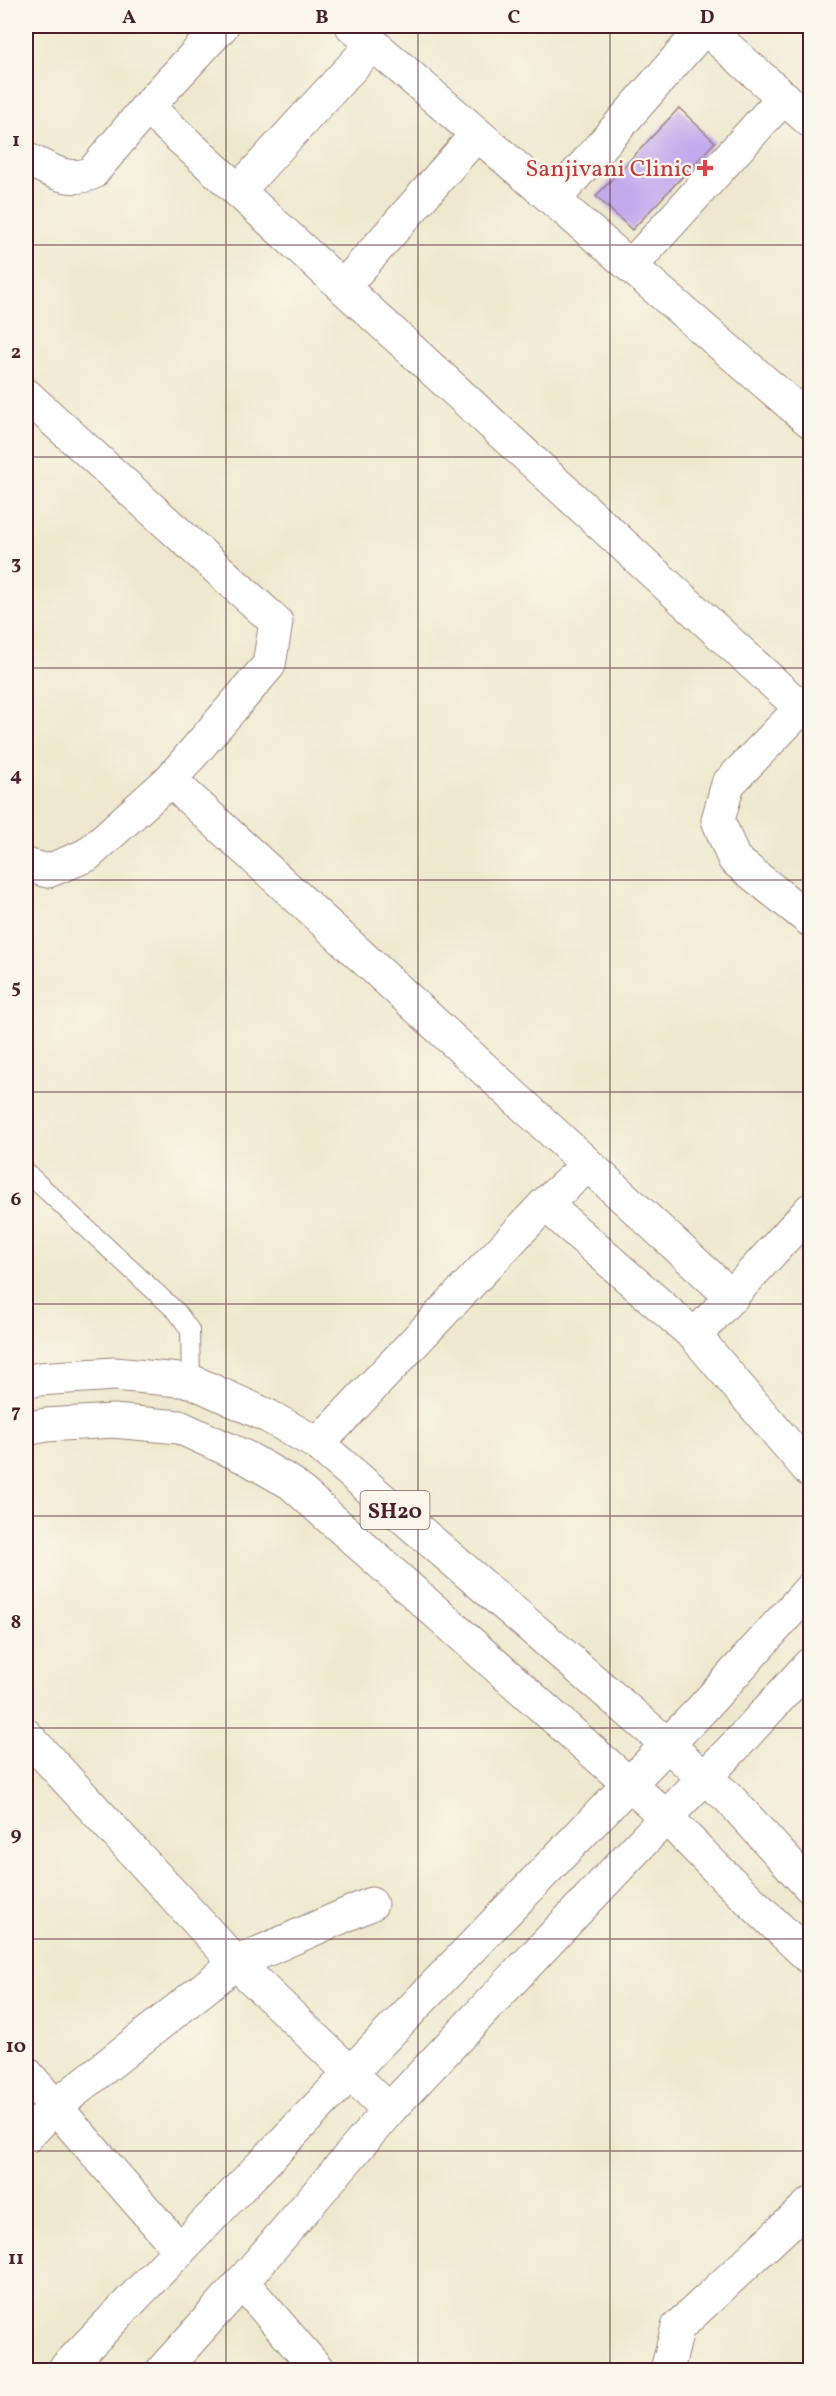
<svg xmlns="http://www.w3.org/2000/svg" width="836" height="2396" font-family="Vollkorn,serif">
	<style>
		.building { fill: #c2aaed }
		.lines { fill: none; stroke-linecap: round; stroke-linejoin: round }
		.lane-casing { stroke: #9c847c; stroke-width: 20 }
		.street-casing { stroke: #9c847c; stroke-width: 35 }
		.secondary-casing { stroke: #9c847c; stroke-width: 35 }
		.primary-casing { stroke: #9c847c; stroke-width: 35 }
		.lane { stroke: #fff; stroke-width: 18 }
		.street { stroke: #fff; stroke-width: 33 }
		.secondary { stroke: #fff; stroke-width: 33 }
		.primary { stroke: #fff; stroke-width: 33 }
		.grid { fill: none; stroke: #4a1f2b; stroke-width: 1.5; stroke-opacity: 0.55 }
		.health-dot { fill: #e0444e; stroke: #fbf7ec; stroke-width: 2 }
		.labels { text-anchor: middle; stroke-width: 4.5; stroke-linejoin: round; paint-order: stroke }
		.shield { fill: #fbf7ec; stroke: #7f6065; stroke-width: 1.5 }
		.shield-label { font-size: 22px; font-weight: bold; fill: #4a1f2b }
		.health-label { font-size: 24px; fill: #be3a42; stroke: #fbf7ec; text-anchor: end }
		.neatline { fill: none; stroke: #4a1f2b; stroke-width: 2 }
		.grid-label { font-size: 20px; text-anchor: middle; font-weight: bold; fill: #4a1f2b }
	</style>
	<rect width="100%" height="100%" fill="#fbf7ec"/>
	<filter id="ink" filterUnits="userSpaceOnUse"><feTurbulence type="fractalNoise" baseFrequency=".0167" numOctaves="2"/><feDisplacementMap in="SourceGraphic" scale="12" xChannelSelector="R" yChannelSelector="G"/><feConvolveMatrix kernelMatrix="1 2 1 2 8 2 1 2 1" color-interpolation-filters="sRGB"/></filter>
	<filter id="wash" filterUnits="userSpaceOnUse"><feTurbulence type="fractalNoise" baseFrequency=".008" numOctaves="4" result="noise"/><feDisplacementMap in="SourceGraphic" scale="24" xChannelSelector="R" yChannelSelector="G"/><feGaussianBlur stdDeviation="1.35" result="paint"/><feColorMatrix in="noise" values="0 0 0 0 0 0 0 0 0 0 0 0 0 0 0 0 0 1.4 0 .05"/><feComposite in="paint" operator="in"/></filter>
	<g filter="url(#wash)">
		<rect width="100%" height="100%" fill="#eee9ce"/>
		<g id="blocks">
			<path class="building" d="M679 108 715 142 632 230 596 196Z"/>
		</g>
	</g>
	<g filter="url(#ink)">
		<use href="#blocks" fill-opacity="0" stroke="#9c847c" stroke-width="1.5"/>
		<g class="lines">
			<defs>
				<path id="lane" d="M26 1172 177 1312 190 1330 191 1381"/>
				<g id="street">
					<path d="M352 26 810 421"/>
					<path d="M703 26 810 121"/>
					<path d="M147 107 802 709"/>
					<path d="M26 159C49 168 66 184 92 173L147 107 222 26"/>
					<path d="M238 191 373 44"/>
					<path d="M554 200 705 27"/>
					<path d="M631 266 784 97"/>
					<path d="M343 287 477 134"/>
					<path d="M26 395 276 622 269 665 170 780 87 855 48 871 26 865"/>
					<path d="M810 699 728 784 718 820 734 859 810 920"/>
					<path d="M170 780 732 1297"/>
					<path d="M545 1204 695 1336 810 1471"/>
					<path d="M695 1336 810 1210"/>
					<path d="M318 1444 545 1204 588 1165"/>
					<path d="M26 1735 236 1963 389 2110"/>
					<path d="M26 2073 180 2250"/>
					<path d="M26 2137 56 2106 236 1963 371 1904"/>
					<path d="M242 2282 318 2370"/>
					<path d="M667 2370 678 2327 810 2204"/>
				</g>
				<g id="secondary">
					<path d="M704 1778 727 1796 810 1887"/>
					<path d="M64 2370 630 1783"/>
					<path d="M163 2370 242 2282 389 2110 666 1817 715 1867 810 1958"/>
				</g>
				<g id="primary">
					<path d="M26 1382 39 1379 114 1374 191 1381 268 1416 318 1444 667 1744 704 1778"/>
					<path d="M26 1429 46 1425 113 1421 179 1427 247 1458 291 1483 666 1817 738 1743 810 1664"/>
					<path d="M630 1783 701 1710 810 1589"/>
				</g>
			</defs>
			<use href="#lane" class="lane-casing"/>
			<use href="#street" class="street-casing"/>
			<use href="#secondary" class="secondary-casing"/>
			<use href="#primary" class="primary-casing"/>
			<use href="#lane" class="lane"/>
			<use href="#street" class="street"/>
			<use href="#secondary" class="secondary"/>
			<use href="#primary" class="primary"/>
		</g>
	</g>
	<path class="grid" d="M226 26V2370M418 26V2370M610 26V2370M26 245H810M26 457H810M26 668H810M26 880H810M26 1092H810M26 1304H810M26 1516H810M26 1728H810M26 1939H810M26 2151H810"/>
	<path class="health-dot" d="M702 159h6v6h6v6h-6v6h-6v-6h-6v-6h6z"/>
	<g class="labels">
		<rect class="shield" x="360.5" y="1491" width="69" height="38" rx="4.5"/>
		<g class="shield-label">
			<text x="395" y="1518">SH20</text>
		</g>
		<g class="health-label">
			<text x="692" y="176">Sanjivani Clinic</text>
		</g>
	</g>
	<rect width="836" height="2396" fill="none" stroke="#fbf7ec" stroke-width="66"/>
	<rect x="33" y="33" width="770" height="2330" class="neatline"/>
	<g class="grid-label">
		<text x="129" y="23">A</text>
		<text x="322" y="23">B</text>
		<text x="514" y="23">C</text>
		<text x="707" y="23">D</text>
		<text x="16" y="146">1</text>
		<text x="16" y="358">2</text>
		<text x="16" y="569">3</text>
		<text x="16" y="781">4</text>
		<text x="16" y="993">5</text>
		<text x="16" y="1205">6</text>
		<text x="16" y="1417">7</text>
		<text x="16" y="1628">8</text>
		<text x="16" y="1840">9</text>
		<text x="16" y="2052">10</text>
		<text x="16" y="2264">11</text>
	</g>
</svg>
